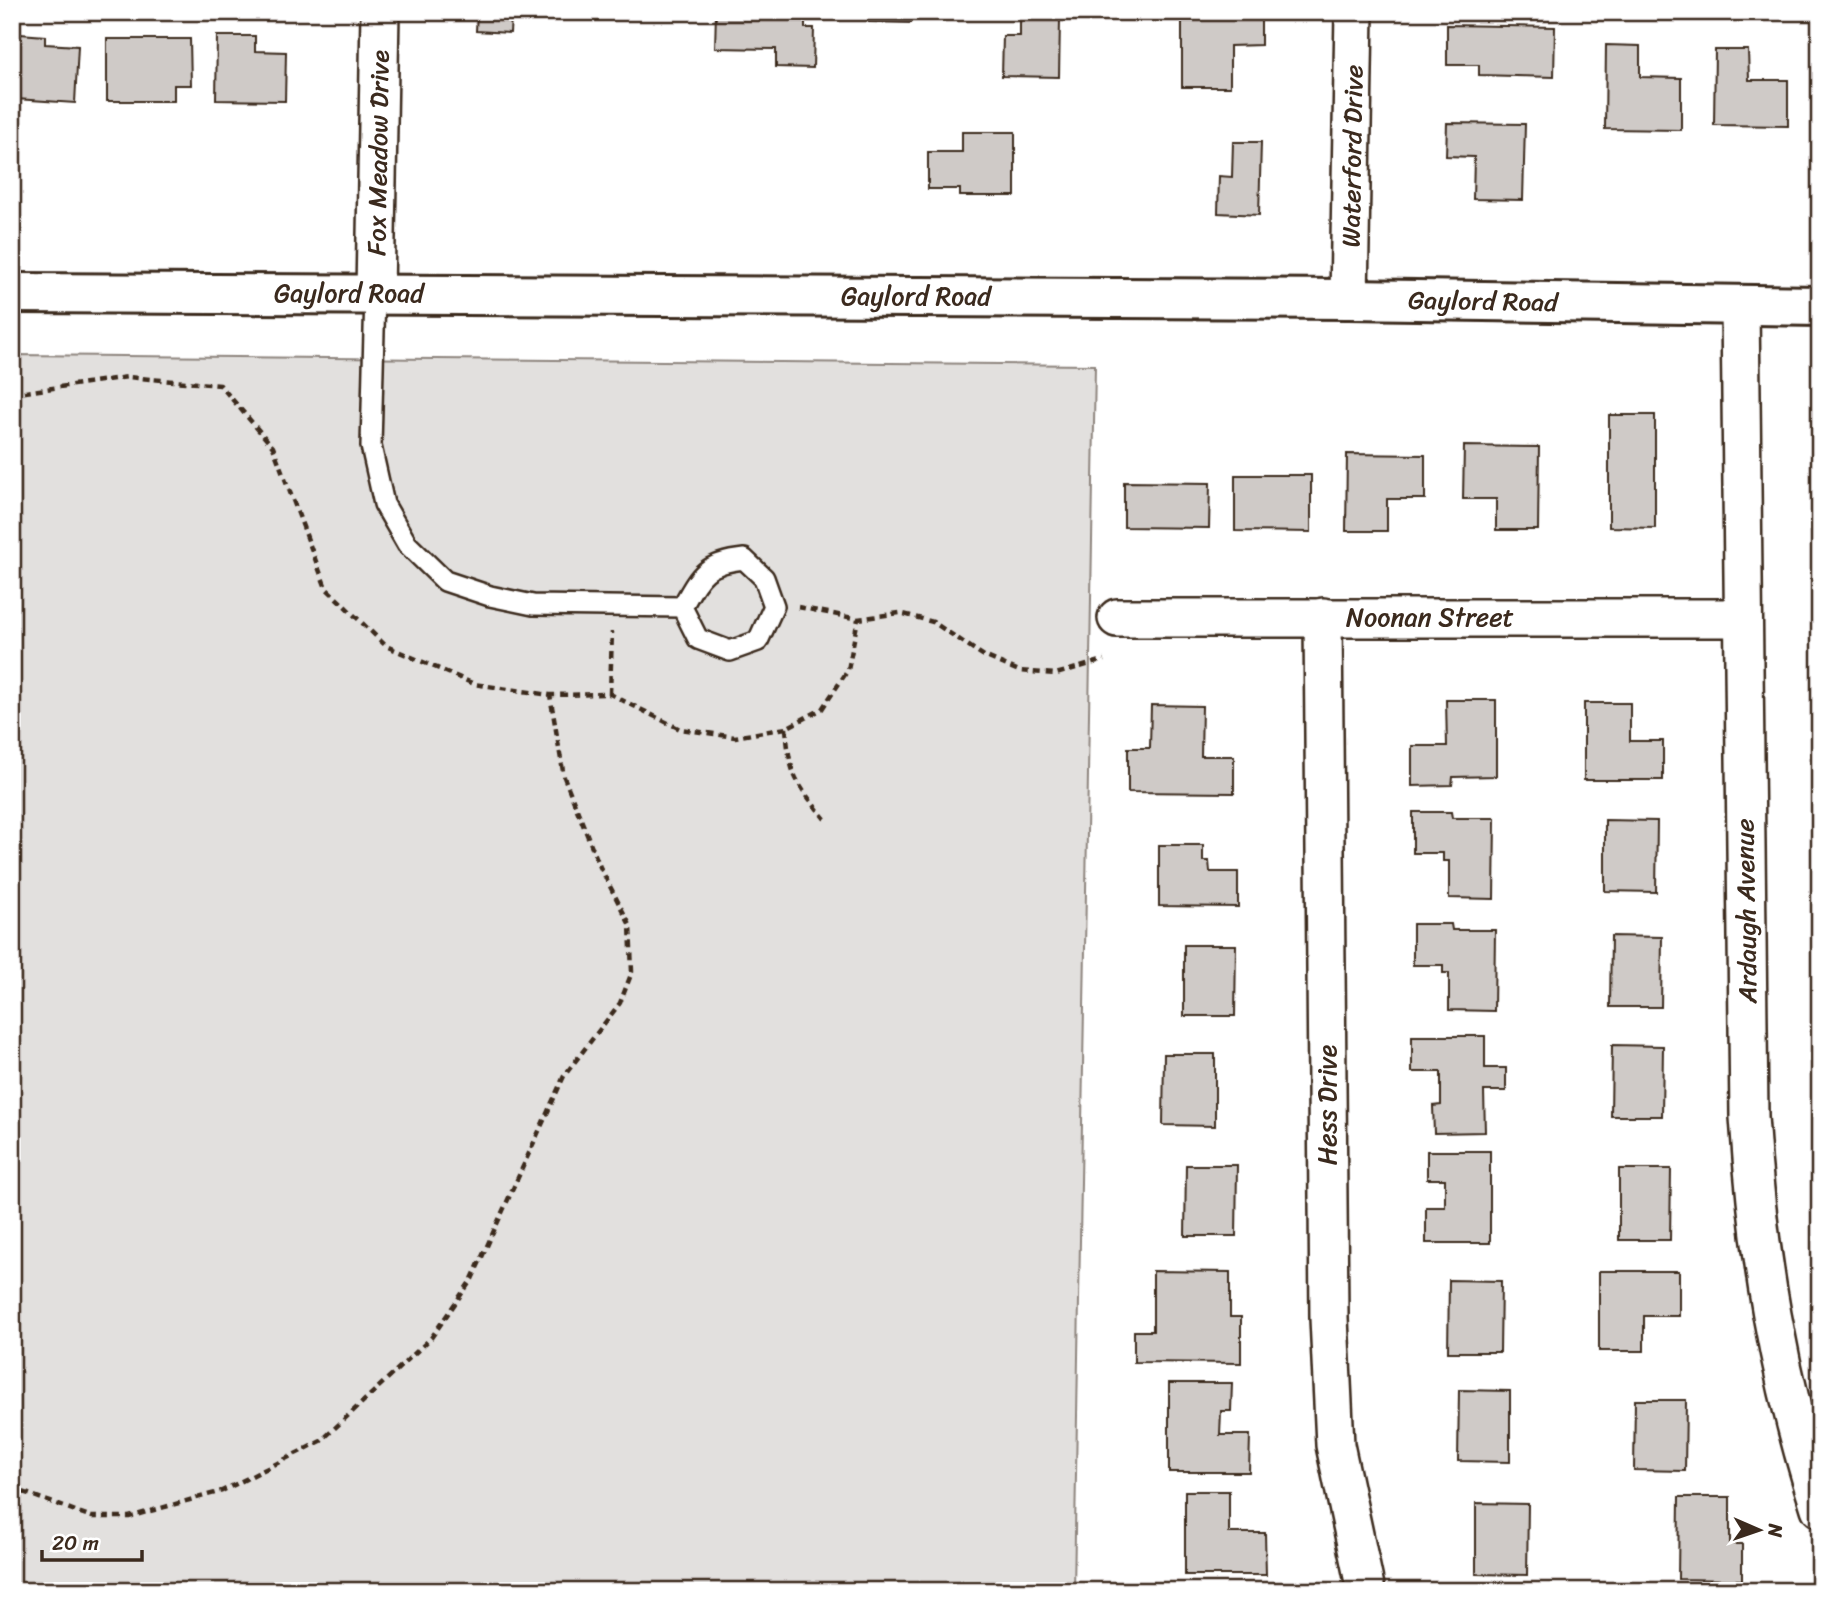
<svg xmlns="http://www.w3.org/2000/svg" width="1832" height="1603" font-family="Sriracha,sans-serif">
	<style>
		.green { fill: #e2e0de; stroke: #8e857e; stroke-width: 2 }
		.building { fill: #cfcac7; stroke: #3b2a1e; stroke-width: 2 }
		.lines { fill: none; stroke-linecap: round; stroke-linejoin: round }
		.lane-casing { stroke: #3b2a1e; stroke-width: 24 }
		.street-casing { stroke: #3b2a1e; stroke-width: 42 }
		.secondary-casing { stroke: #3b2a1e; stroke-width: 44 }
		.path { stroke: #3b2a1e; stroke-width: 4.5; stroke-dasharray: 7 5; stroke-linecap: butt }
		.lane { stroke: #fff; stroke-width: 19 }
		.street { stroke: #fff; stroke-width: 37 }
		.secondary { stroke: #fff; stroke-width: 38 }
		.labels { text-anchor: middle; stroke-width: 5; stroke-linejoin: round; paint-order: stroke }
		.street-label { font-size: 26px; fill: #3b2a1e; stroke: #fff }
	</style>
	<rect width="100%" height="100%" fill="#fff"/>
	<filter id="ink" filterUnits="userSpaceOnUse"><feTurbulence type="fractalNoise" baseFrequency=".0143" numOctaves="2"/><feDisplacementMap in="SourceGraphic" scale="14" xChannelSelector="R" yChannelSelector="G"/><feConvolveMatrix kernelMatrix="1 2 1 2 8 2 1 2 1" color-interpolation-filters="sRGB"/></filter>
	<g filter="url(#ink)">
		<path class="green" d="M12 355 1095 365 1074 1591H12Z"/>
		<g class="building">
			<path d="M477 12H565L564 19 511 16 510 33 476 31Z"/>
			<path d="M716 12H805V28H814L813 68 776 67V49L715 48Z"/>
			<path d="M869 12H911V23L869 22Z"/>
			<path d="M1182 12H1261V45L1230 46V87H1182Z"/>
			<path d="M1020 18 1060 19 1059 77 1002 76 1003 36H1020Z"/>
			<path d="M1447 25 1555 27 1554 77 1479 75V65H1447Z"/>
			<path d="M20 34 45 36V44L78 46 75 103 16 99Z"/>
			<path d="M217 36H255V51L286 52 285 101 216 100Z"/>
			<path d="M107 39H190L191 85H174V101H107Z"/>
			<path d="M1606 45 1640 46V77L1681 78V130L1605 129Z"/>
			<path d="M1715 50H1748L1749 80H1788V126L1714 125Z"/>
			<path d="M1447 123 1525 124 1523 200 1473 199 1474 157 1446 156Z"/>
			<path d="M962 132H1015V196H960V189H928V152H962Z"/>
			<path d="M1233 142H1261L1259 215 1218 213 1219 176 1232 177Z"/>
			<path d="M1609 415H1655V528L1609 527Z"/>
			<path d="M1464 446 1539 447 1538 530H1496V499H1463Z"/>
			<path d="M1347 454 1425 455V499H1387V531H1346Z"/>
			<path d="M1235 475H1311V532L1235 531Z"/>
			<path d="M1124 482 1210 483 1209 528 1124 527Z"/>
			<path d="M1446 700H1496V776L1453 777 1452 785 1412 786V746H1447Z"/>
			<path d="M1584 703H1630V741H1663V780H1584Z"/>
			<path d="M1151 705 1202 706 1201 756H1234V793L1128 792V748H1150Z"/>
			<path d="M1413 812H1451L1452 818H1495L1494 899 1449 898V861H1443V853H1413Z"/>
			<path d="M1605 820 1657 821 1656 892 1605 891Z"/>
			<path d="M1159 845H1203V861H1209L1210 872H1238V907L1159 906Z"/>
			<path d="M1413 924H1451L1452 930H1495L1494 1011 1449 1010V973H1443V965H1413Z"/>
			<path d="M1611 936 1662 937 1661 1007H1610Z"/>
			<path d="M1184 945H1236L1235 1016H1184Z"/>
			<path d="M1412 1036H1485V1068H1506V1091H1484L1485 1132 1434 1133 1433 1106 1441 1105V1072H1412Z"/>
			<path d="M1612 1045 1663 1046 1662 1116H1611Z"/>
			<path d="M1164 1054H1215V1126L1163 1125Z"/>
			<path d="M1427 1151H1490V1243H1426V1207H1445V1179H1427Z"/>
			<path d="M1186 1165H1237L1236 1236H1185Z"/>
			<path d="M1619 1169H1671L1670 1240H1619Z"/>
			<path d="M1153 1271 1230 1272V1317H1241V1363L1134 1362V1331H1153Z"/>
			<path d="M1599 1271H1679V1316H1644V1351H1599Z"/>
			<path d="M1449 1280 1501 1281 1500 1352H1448Z"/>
			<path d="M1169 1383H1232L1231 1411H1221L1220 1435H1250L1249 1472H1169Z"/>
			<path d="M1459 1390 1510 1391V1462L1458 1461Z"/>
			<path d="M1635 1400H1686L1685 1471 1634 1470Z"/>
			<path d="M1185 1491H1229V1533H1265L1266 1575H1185Z"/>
			<path d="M1679 1497H1730V1544H1742V1580L1678 1579Z"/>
			<path d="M1476 1503 1528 1504 1527 1575 1476 1574Z"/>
		</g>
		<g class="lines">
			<defs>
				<path id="lane" d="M375 293 371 446 384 504 407 544 445 581 490 596 533 605 682 607 698 639 730 651 758 641 774 606 764 578 744 559C705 563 700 575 682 607"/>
				<g id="street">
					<path d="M375 293 380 12"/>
					<path d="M1349 299 1354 12"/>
					<path d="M1740 306 1749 1117C1758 1257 1778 1375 1820 1508"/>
					<path d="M1323 617 1329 1318 1335 1445 1366 1591"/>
					<path d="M1117 618H1742"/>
				</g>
				<path id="secondary" d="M12 293 1349 299 1820 306"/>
			</defs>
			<use href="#lane" class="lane-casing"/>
			<use href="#street" class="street-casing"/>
			<use href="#secondary" class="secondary-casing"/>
			<g class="path">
				<path d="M12 394 127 377 220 385 273 447 326 588 386 646 474 684 550 695 610 694 680 729 735 737 786 728 822 709 848 670 858 619"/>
				<path d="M798 607 858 619 900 613 933 622 984 656 1019 671 1056 674 1104 660"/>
				<path d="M610 694 612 632"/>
				<path d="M786 728C790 777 795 781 825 819"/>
				<path d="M12 1488 92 1517H129L222 1491 321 1441 431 1338 472 1279 564 1076 620 1003 632 972 630 925 600 867 564 777 550 695"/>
			</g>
			<use href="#lane" class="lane"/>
			<use href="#street" class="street"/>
			<use href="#secondary" class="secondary"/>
		</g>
	</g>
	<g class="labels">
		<g class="street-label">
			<text transform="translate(378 153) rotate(-89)" y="9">Fox Meadow Drive</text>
			<text transform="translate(1352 156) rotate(-89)" y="9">Waterford Drive</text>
			<text x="349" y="302">Gaylord Road</text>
			<text x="916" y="305">Gaylord Road</text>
			<text transform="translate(1483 301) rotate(1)" y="9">Gaylord Road</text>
			<text x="1430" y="626">Noonan Street</text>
			<text transform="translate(1746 911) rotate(-91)" y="9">Ardaugh Avenue</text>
			<text transform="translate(1327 1105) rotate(-90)" y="9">Hess Drive</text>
		</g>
	</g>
	<rect width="1832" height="1603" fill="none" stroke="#fff" stroke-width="42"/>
	<rect x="21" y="21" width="1790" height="1561" fill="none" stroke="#3b2a1e" stroke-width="2.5" filter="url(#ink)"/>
	<g transform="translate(1759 1530) rotate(92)" stroke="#ffffff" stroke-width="5" paint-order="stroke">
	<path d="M0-5L12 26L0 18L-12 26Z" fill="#3b2a1e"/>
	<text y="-10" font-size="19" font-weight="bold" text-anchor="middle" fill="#3b2a1e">N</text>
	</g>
	<path d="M42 1550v10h100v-10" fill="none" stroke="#3b2a1e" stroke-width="3.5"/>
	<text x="52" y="1550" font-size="21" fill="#3b2a1e" stroke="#ffffff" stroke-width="5" paint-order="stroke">20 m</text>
</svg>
